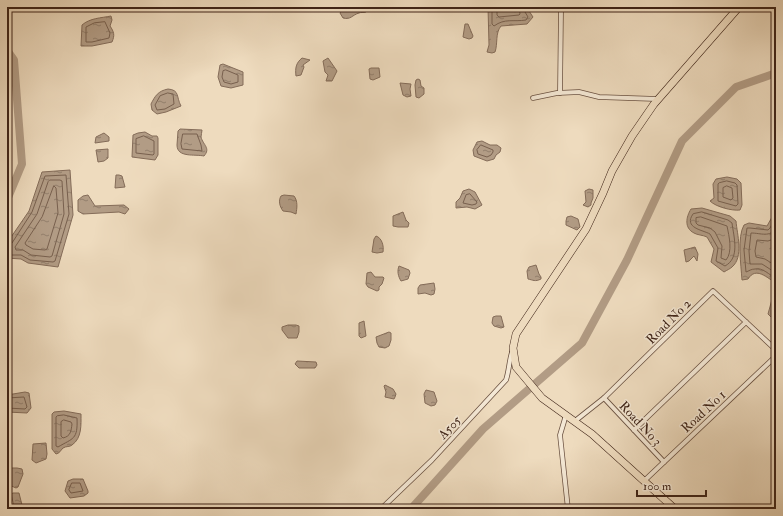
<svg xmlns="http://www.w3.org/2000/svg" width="783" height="516" font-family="'IM FELL Double Pica',serif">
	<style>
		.water { fill: url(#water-ripples); stroke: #846c59 }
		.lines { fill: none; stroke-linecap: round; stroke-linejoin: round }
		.shore { stroke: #78604e; stroke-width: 1 }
		.river { stroke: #b29c85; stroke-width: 8 }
		.street-casing { stroke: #6a5141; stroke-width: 5.5 }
		.primary-casing { stroke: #3e2317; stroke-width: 8 }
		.street { stroke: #f4e8d5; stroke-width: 4 }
		.primary { stroke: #eedbbe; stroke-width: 7 }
		.labels { text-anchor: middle; stroke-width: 3; stroke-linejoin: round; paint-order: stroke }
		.street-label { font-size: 13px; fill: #3e2317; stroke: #f4e8d5 }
	</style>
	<defs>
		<pattern id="water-ripples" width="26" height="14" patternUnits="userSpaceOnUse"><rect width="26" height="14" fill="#b29c85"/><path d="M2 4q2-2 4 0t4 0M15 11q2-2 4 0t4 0" fill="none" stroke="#927f6c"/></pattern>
	</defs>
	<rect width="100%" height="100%" fill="#eedbbe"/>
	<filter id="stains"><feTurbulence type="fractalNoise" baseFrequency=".005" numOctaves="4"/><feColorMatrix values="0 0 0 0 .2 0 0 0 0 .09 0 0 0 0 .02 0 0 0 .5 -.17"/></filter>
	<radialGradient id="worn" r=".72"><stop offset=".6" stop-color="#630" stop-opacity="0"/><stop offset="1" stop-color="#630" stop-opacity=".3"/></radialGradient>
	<g class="water">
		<path d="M344 7H368L366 12C363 13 361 12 359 13 352 15 351 20 343 18L340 13Z"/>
		<path d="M488 7H528L529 11 533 17 527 24 501 26C495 33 498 44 495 52L492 53 487 52 489 45Z"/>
		<path d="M111 16 112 20 110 26C114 32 115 35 112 42L92 46H81L82 25C90 18 101 18 111 16Z"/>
		<path d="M465 24H468L473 36 472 38 469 39 463 37Z"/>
		<path d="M302 58 310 60 303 65 304 67 301 75 296 76C295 68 296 63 302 58Z"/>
		<path d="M328 58 337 71 332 81H326L328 75 325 72 323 61Z"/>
		<path d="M223 64 243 72V85L231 88 221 86 218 77 220 65Z"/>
		<path d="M371 68H379L380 77 373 80 370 79 369 69Z"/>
		<path d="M418 79 420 80 421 86 424 88V94L419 98 416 97 415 85 416 80Z"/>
		<path d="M400 83 411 84 410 89 411 96 407 97 403 95Z"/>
		<path d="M168 89C180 90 176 97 181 106L166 112 157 114 152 110 151 104C155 96 158 91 168 89Z"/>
		<path d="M180 129 202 130C202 132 201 135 201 137 203 145 211 148 204 156 195 154 177 158 177 145 177 140 178 136 178 131Z"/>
		<path d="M145 132 152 136H157L158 138V155L155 160 132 157 133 135 138 133Z"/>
		<path d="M104 133 109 137V141L95 143 96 137Z"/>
		<path d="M482 141 490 145H497L501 148 500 152 496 155 494 159 487 161 474 156 473 150 477 142Z"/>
		<path d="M108 149V158L104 161 98 162 96 150Z"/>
		<path d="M70 170 73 215 58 267 28 263 21 259 7 258V243L29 211 42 172Z"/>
		<path d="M116 175H119L122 176 125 187 115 188Z"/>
		<path d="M727 177 737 179 741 183 742 205 740 210C732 211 716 207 710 201L714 198 713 184 716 179Z"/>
		<path d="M469 189 475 192 482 205 475 209 467 207 456 208V202L460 198 463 191Z"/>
		<path d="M589 189 593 190V198L591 203V205L588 207 583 205 586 202 585 191Z"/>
		<path d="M88 195 95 206 124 205 129 209 125 214 119 212 83 214 78 211V200L83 196Z"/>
		<path d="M284 195 294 196C298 201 297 208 296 214L291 212 283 211C280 207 278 201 281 196Z"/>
		<path d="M702 208 730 216 736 221C737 234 744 257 732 267 730 269 727 270 724 272L711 262 714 249 707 237C703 235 697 235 694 233 684 228 686 217 691 209Z"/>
		<path d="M776 210V283C767 278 756 266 748 279L742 280C741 265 737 237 744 225L749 223 767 226Z"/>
		<path d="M403 212 406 220 409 223 408 227H398L393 226V216Z"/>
		<path d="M571 216 578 219 580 227 577 230 566 225V221L567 217Z"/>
		<path d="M376 236C382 238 384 246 383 252L377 253 372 252 374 239Z"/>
		<path d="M695 247 698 254 697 261 694 256 689 261 686 262 684 250Z"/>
		<path d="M536 265 539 274 541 277V279C535 282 533 280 528 279L527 271 529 267Z"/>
		<path d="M399 266 409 270 410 273 408 279 401 281C398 276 397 271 399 266Z"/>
		<path d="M371 272 375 277H383L384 278 382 284 379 287V290L377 291 368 287 366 284 367 273Z"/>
		<path d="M434 283 435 289 434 294 431 295 425 293 418 294V288L420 285Z"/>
		<path d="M776 291V322L768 314 774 292Z"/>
		<path d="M496 316H501L504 327 501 328 494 326 492 323 493 317Z"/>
		<path d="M364 321 366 336 361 338 359 336V323Z"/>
		<path d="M288 325H296L299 326V332L297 338H288L282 330V327Z"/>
		<path d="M389 332 391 333V340L389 346 385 348 379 347 377 343 376 337Z"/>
		<path d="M297 361 316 362 317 365 315 368H299L295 364Z"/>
		<path d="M385 385 393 389 396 394 395 397 394 399 385 397 386 392 384 386Z"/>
		<path d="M426 390 434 392 437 401 435 405 431 406 425 403 424 394Z"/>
		<path d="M25 392 29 393 31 408 27 413 7 412V395Z"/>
		<path d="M64 411 81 414C81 425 82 438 72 445 70 447 66 446 63 448 60 451 60 453 56 454L52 449V414L54 412Z"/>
		<path d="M46 443 47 454 46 459 36 463 32 460 33 444Z"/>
		<path d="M10 468H17L22 469 23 474 18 487 16 488 7 484 8 475Z"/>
		<path d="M73 479H83L88 491V493L84 496 70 498 65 491 68 481Z"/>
		<path d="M13 493H19L22 505 20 509 14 506 11 494Z"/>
	</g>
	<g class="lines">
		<g class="shore">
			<path d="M492 7V24L494 26C505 18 513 22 526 20L528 17 525 12 524 7"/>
			<path d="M497 7V15L499 17 519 15 520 14 519 7"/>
			<path d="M105 22 110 33 109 38 92 42H86V27L94 23Z"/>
			<path d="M226 70 238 75V82L231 84 224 82 222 77 223 71Z"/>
			<path d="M168 93 173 94 174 104 165 109 157 110 155 105 160 96Z"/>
			<path d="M183 134H197L201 145 202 151 182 149 181 144Z"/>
			<path d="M144 136 154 141V154L153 155 136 153V139Z"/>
			<path d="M481 145 493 150V152L491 155 487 157 478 154 477 150Z"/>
			<path d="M50 180H60L62 181 64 214 52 256 50 257 31 255 23 250H16L15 247 37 214 48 182Z"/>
			<path d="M727 181 735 183 737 185 738 204 736 206 718 201V184L719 183Z"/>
			<path d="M54 186 56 188 58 213 47 249 45 250 33 249 26 245 25 243 42 217Z"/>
			<path d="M727 186 732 188 733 198 731 200 723 197V188Z"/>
			<path d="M470 194 477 202 476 204 472 205 463 203 466 195Z"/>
			<path d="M702 212 728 220 732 223C734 238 740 258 725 266L716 261 718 248 710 234C703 230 683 228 693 214Z"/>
			<path d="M701 217 727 226C729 236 733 252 726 260L721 258 722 246 715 232 710 228 698 225 696 223V218Z"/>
			<path d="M776 217 770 228 768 230 750 228H747L744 250 746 272C749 271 751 269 755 269 762 267 770 275 776 279"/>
			<path d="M776 228C770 238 761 233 751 233L749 251 750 264H762L776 273"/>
			<path d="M776 238 768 241 757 240 755 251 756 257 765 259 776 266"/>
			<path d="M7 245 12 243 32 212 45 176 66 175 69 214 55 261 53 262 30 260 21 255H7"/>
			<path d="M7 398 24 397 27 407 25 409 7 408"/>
			<path d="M64 415 77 418C78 440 73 438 58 447L56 446V417L57 416Z"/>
			<path d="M64 420 71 422 72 424C71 431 71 436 63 438L61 436V422Z"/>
			<path d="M72 483H80L83 491 71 493 69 490Z"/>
		</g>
		<g class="river">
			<path d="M7 50 14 60 22 164 7 200"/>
			<path d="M411 509 483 429 582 343 627 260 682 141 736 87 776 73"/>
		</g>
		<defs>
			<g id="street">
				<path d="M560 93 561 9"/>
				<path d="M533 98 557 93 579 92 599 97 657 99"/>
				<path d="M604 398 664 462"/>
				<path d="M566 415 560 435 568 509"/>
				<path d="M575 421 604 398 713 291 746 322"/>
				<path d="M634 430 746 322 776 350"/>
				<path d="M644 481 776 356"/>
				<path d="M381 509 432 460 506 380C509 371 509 362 512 352"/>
			</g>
			<path id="primary" d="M675 509 592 434 542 398 516 367 513 348 516 334 586 229 603 193 612 171 632 136 654 104 739 7"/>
		</defs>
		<use href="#street" class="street-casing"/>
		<use href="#primary" class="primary-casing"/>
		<use href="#street" class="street"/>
		<use href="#primary" class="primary"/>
	</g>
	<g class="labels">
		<g class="street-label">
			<text transform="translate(668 321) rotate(-45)" y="5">Road No 2</text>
			<text transform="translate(703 411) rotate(-43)" y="5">Road No 1</text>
			<text transform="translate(641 423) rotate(47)" y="5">Road No 3</text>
			<text transform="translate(449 427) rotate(-47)" y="5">A505</text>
		</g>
	</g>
	<rect width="783" height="516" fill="none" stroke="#eedbbe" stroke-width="24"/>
	<rect x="8" y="8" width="767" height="500" fill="none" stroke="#3e2317" stroke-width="2"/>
	<rect x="12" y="12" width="759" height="492" fill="none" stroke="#3e2317"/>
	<path d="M637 490v6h69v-6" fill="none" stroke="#3e2317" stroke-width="2"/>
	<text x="643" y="490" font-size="12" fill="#3e2317" stroke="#f4e8d5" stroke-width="3" paint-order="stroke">100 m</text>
	<rect width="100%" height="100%" filter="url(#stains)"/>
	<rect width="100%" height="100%" fill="url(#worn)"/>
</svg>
